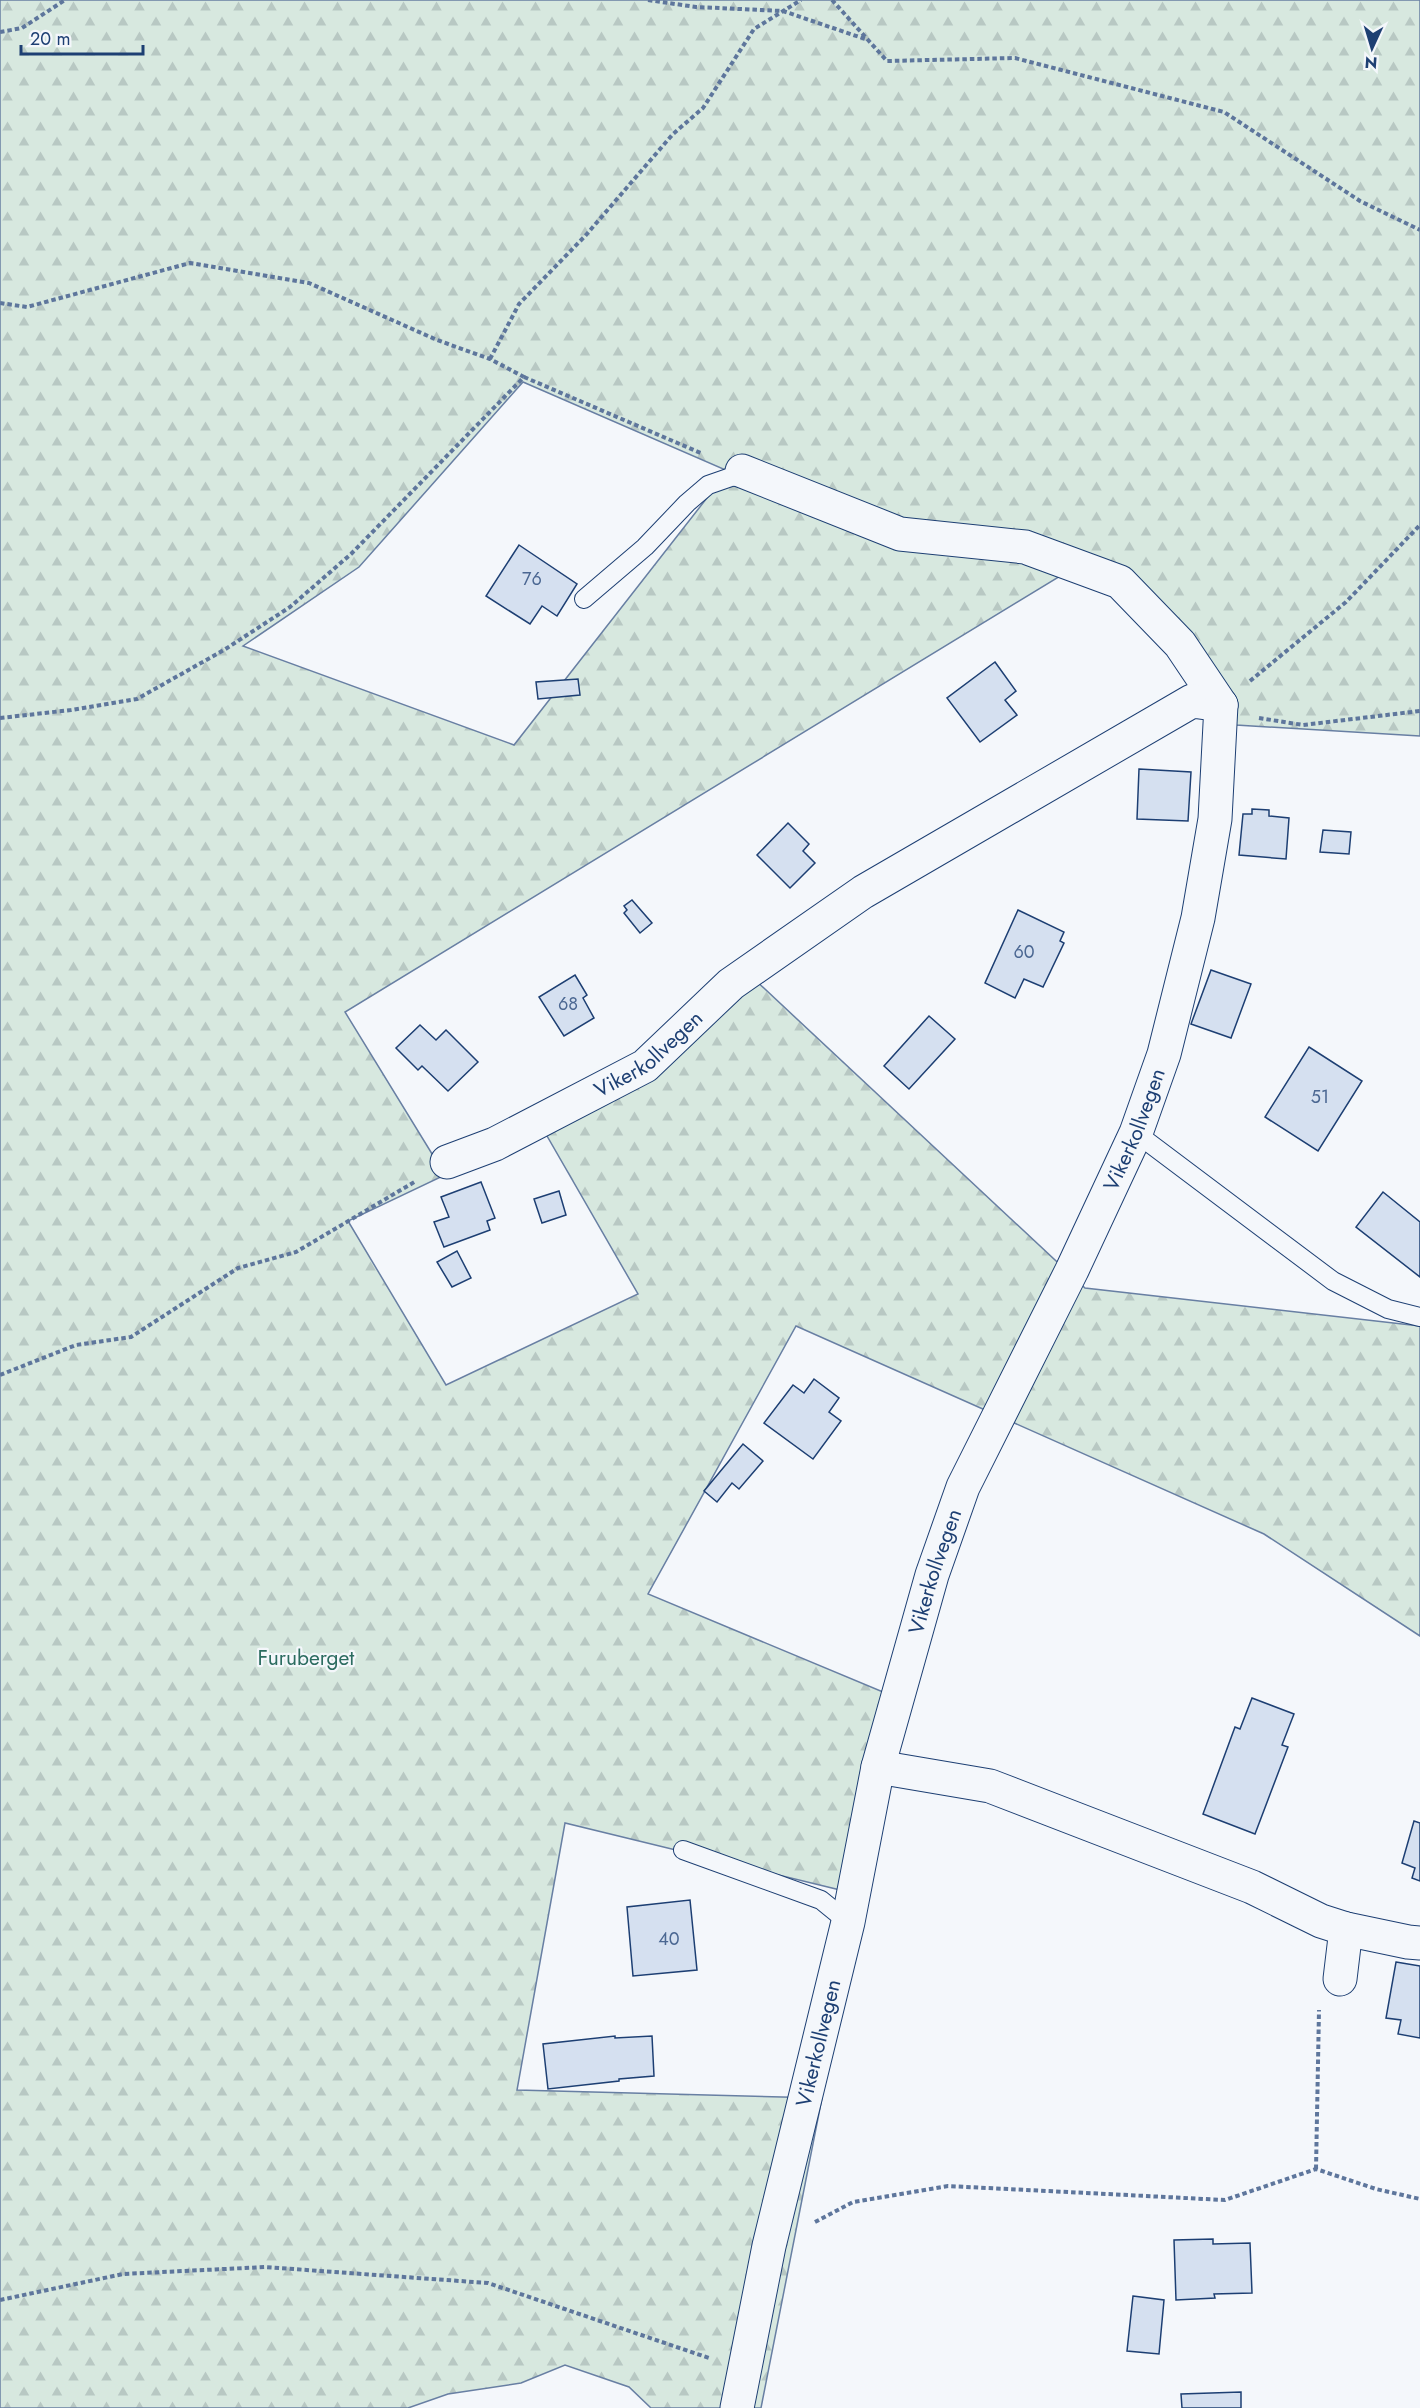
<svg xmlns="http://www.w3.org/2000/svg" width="1420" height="2408" font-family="Jost,sans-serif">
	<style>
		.forest { fill: url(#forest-firs); stroke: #687fa3; stroke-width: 1.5; fill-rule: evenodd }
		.building { fill: #d5e0f0; stroke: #1d3f73; stroke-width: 1.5 }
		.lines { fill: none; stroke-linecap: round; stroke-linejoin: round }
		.lane-casing { stroke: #1d3f73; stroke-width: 20 }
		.street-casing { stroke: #1d3f73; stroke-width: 35 }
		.path { stroke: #5e769c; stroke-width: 4; stroke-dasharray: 4.5 3; stroke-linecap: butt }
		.lane { stroke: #f4f7fb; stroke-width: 18 }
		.street { stroke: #f4f7fb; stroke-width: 33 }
		.labels { text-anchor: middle; stroke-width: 4.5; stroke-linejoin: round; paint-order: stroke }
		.number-label { font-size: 18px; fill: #4b6792 }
		.street-label { font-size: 21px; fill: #1d3f73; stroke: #f4f7fb }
		.park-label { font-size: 21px; fill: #2c6c60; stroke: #f4f7fb }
	</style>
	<defs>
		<pattern id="forest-firs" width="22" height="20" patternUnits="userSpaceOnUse" patternTransform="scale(1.5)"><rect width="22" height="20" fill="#d7e8df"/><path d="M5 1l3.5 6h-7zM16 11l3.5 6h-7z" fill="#b8c8c3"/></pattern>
	</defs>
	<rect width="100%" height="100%" fill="#f4f7fb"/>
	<path class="forest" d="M0 0H1420V736L1236 725 1111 589 1065 573 345 1012 445 1175 348 1221 446 1385 638 1294 539 1122 646 1059 737 963 1085 1288 1420 1326V1636L1264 1534 796 1326 648 1594 907 1702 865 1896 565 1823 517 2090 822 2098 761 2408H651L629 2387 565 2365 521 2383 448 2394 408 2408H0ZM523 382 728 471 514 745 243 646 359 567Z"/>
	<g class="building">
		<path d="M519 545 577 584 557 616 542 606 530 624 486 596Z"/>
		<path d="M995 662 1016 691 1005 700 1017 715 980 742 947 698Z"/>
		<path d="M578 679 580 695 538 699 536 682Z"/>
		<path d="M1139 769 1191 772 1188 821 1137 819Z"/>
		<path d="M1252 809 1269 810V816L1289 818 1286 859 1239 855 1243 814H1252Z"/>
		<path d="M788 823 809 844 803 851 815 863 790 888 757 855Z"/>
		<path d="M1323 830 1351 832 1349 854 1320 852Z"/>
		<path d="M632 900 652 923 640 933 624 913 627 910 624 906Z"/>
		<path d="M1018 910 1064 932 1060 941 1064 943 1043 987 1024 979 1015 998 985 983Z"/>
		<path d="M1211 970 1251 984 1231 1038 1191 1024Z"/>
		<path d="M575 975 587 995 583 998 594 1018 564 1036 539 997Z"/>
		<path d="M929 1016 955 1039 909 1089 884 1066Z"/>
		<path d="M420 1025 436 1040 446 1030 478 1062 448 1091 422 1066 418 1070 396 1048Z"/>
		<path d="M1309 1047 1362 1081 1318 1151 1265 1117Z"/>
		<path d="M481 1182 495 1218 487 1221 490 1230 444 1247 434 1222 449 1217 441 1197Z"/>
		<path d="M559 1191 566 1215 542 1223 534 1199Z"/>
		<path d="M1383 1192 1420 1222V1277L1356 1227Z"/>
		<path d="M457 1251 471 1278 452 1287 437 1262Z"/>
		<path d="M814 1379 839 1398 829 1412 841 1421 813 1459 764 1423 793 1385 804 1393Z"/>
		<path d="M743 1444 763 1461 739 1489 732 1483 717 1502 704 1491Z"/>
		<path d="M1252 1698 1294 1714 1282 1745 1288 1747 1255 1834 1203 1814 1235 1727 1240 1729Z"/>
		<path d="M1414 1821 1420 1823V1881L1412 1878 1415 1868 1402 1863Z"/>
		<path d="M690 1900 697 1970 633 1976 627 1907Z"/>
		<path d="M1396 1962 1420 1966V2038L1398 2034 1401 2020 1386 2018Z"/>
		<path d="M615 2036V2038L652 2036 654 2076 619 2079V2081L548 2089 543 2044Z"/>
		<path d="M1213 2239V2244L1250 2243 1252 2293 1214 2294 1215 2298 1176 2300 1174 2240Z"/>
		<path d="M1133 2296 1164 2300 1159 2354 1127 2351Z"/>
		<path d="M1241 2392V2408H1182L1181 2394Z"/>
	</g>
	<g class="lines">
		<defs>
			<g id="lane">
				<path d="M584 599 645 547 687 503 708 485 731 477 751 475"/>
				<path d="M1136 1133 1333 1281 1388 1309 1420 1317"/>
				<path d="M683 1850 821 1900 848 1922"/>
			</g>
			<g id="street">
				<path d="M742 471 900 534 1025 547 1120 582 1180 644 1221 705"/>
				<path id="s1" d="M447 1162 495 1144 645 1066 731 984 863 892 1192 701 1221 705"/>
				<path d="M878 1767 990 1786 1252 1887 1321 1921 1346 1929 1408 1942 1420 1943"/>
				<path d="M1340 1979 1346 1929"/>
				<path id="s2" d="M737 2408 769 2246 848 1922 878 1767 932 1575 963 1487 1072 1270 1136 1133 1164 1054 1198 918 1215 819 1221 705"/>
			</g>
		</defs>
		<use href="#lane" class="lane-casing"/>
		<use href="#street" class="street-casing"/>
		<g class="path">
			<path d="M648 0 696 7 783 11 868 40"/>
			<path d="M832 0 887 61 1015 58 1224 112 1360 201 1420 230"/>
			<path d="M0 32 22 28 65 0"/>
			<path d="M0 303 27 307 190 263 309 283 437 340 490 359 524 377 351 554 290 607 224 650 137 699 71 710 0 718"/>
			<path d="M490 359 519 304 586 235 673 134 703 108 754 29 801 0"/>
			<path d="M524 377 703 454"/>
			<path d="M1250 681 1346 602 1420 525"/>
			<path d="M1259 718 1303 725 1420 711"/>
			<path d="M0 1375 76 1345 131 1337 238 1268 296 1252 416 1181"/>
			<path d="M1316 2169 1319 2010"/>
			<path d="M815 2222 853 2202 948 2186 1225 2200 1316 2169 1376 2189 1420 2199"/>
			<path d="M0 2300 123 2274 265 2267 488 2283 709 2358"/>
		</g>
		<use href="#lane" class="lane"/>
		<use href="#street" class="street"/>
	</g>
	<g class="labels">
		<g class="number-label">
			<text x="532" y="585">76</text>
			<text x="1024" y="958">60</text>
			<text x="568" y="1010">68</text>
			<text x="1320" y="1103">51</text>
			<text x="669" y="1945">40</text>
		</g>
		<g class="street-label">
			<text dy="7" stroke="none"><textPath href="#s1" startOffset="230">Vikerkollvegen</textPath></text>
			<text dy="7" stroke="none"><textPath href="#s2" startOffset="1346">Vikerkollvegen</textPath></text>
			<text dy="7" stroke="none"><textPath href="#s2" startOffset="860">Vikerkollvegen</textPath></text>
			<text dy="7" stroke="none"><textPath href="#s2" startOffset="374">Vikerkollvegen</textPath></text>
		</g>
		<g class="park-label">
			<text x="306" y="1665">Furuberget</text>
		</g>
	</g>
	<g transform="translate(1372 48) rotate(184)" stroke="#f4f7fb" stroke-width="4.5" paint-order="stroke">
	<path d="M0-4.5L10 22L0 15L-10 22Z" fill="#1d3f73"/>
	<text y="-9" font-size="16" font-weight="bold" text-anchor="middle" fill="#1d3f73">N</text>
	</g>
	<path d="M21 45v9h122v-9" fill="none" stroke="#1d3f73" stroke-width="3"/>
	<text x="30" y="45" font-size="18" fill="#1d3f73" stroke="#f4f7fb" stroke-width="4.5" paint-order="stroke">20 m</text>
</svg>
